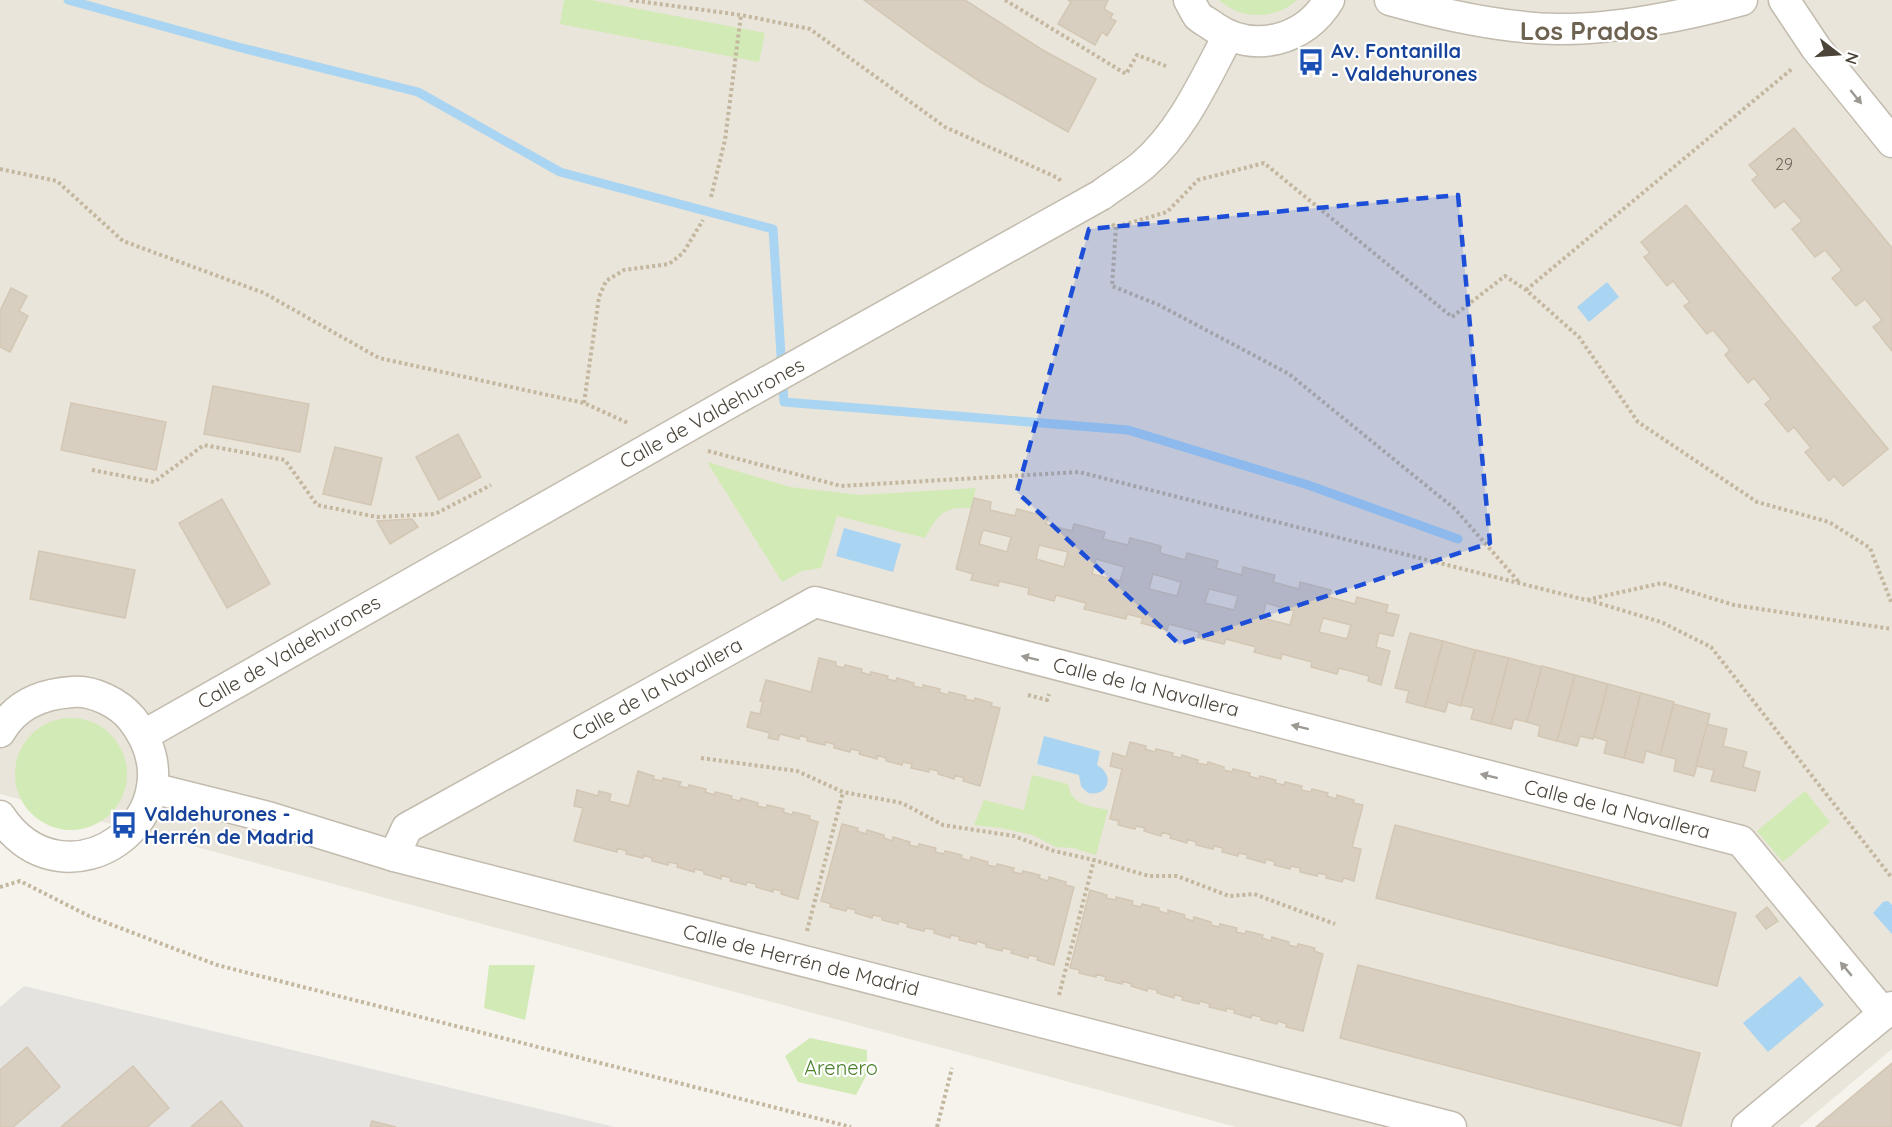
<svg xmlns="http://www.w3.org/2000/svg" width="1892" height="1127" font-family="Quicksand,sans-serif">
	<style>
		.residential { fill: #eae5da }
		.green { fill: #d2eab5 }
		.parking { fill: #e5e3e0 }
		.water { fill: #a9d4f2 }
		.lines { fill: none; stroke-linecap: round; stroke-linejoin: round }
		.stream { stroke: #a9d4f2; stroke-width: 9 }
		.building { fill: #d8cfc1; stroke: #d3c7b4; stroke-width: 1.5; fill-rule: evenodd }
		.minor-casing { stroke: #c2bbae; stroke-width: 33 }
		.path { stroke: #c4b79f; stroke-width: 4; stroke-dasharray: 3 3; stroke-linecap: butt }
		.minor { stroke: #fff; stroke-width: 30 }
		.minor-bridge-casing { stroke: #c2bbae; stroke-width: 33; stroke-linecap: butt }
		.minor-bridge { stroke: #fff; stroke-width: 30 }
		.oneway { fill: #9c9892 }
		.marked { fill: #1d4ed8; fill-opacity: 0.2; stroke: #1d4ed8; stroke-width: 4.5; stroke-dasharray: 12 8; stroke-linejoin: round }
		.labels { text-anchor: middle; stroke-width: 4.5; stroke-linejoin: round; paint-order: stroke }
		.number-label { font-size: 16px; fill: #6e675b }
		.transit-label { font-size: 20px; font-weight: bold; fill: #164399; stroke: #fff; text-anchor: start }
		.street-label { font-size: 20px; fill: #4b4439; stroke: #fff }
		.park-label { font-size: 20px; fill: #4a7f2a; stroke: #fff }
		.district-label { font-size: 26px; font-weight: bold; fill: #6e6250; stroke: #fff }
	</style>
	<rect width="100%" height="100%" fill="#f6f3ec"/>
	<path class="residential" d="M0 0H1892V1049L1799 1127H1236L0 794Z"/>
	<g class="green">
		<path d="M564 0H591L765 33 759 62 560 24Z"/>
		<path d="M1219 0H1297C1275 20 1241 20 1219 0Z"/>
		<path d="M707 462 790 487 860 495 976 488 971 508C943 506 938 515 925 538L837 516 821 568 802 571 782 582Z"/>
		<circle cx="71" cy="774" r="56"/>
		<path d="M1032 775 1068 784C1072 806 1088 805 1108 810L1096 855 1073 848 1056 847 1033 835 1001 828 974 825 984 800 1024 810Z"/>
		<path d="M1805 791 1830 822 1783 862 1757 831Z"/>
		<path d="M489 965H535L525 1020 484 1008Z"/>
		<path d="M810 1038 867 1050V1074L856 1095 798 1082 785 1056Z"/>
	</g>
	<path class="parking" d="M24 986 615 1127H0V1007Z"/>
	<g class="water">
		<path d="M1607 282 1619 297 1589 322 1577 307Z"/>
		<path d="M844 528 901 544 893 572 836 556Z"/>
		<path d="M1044 736 1100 751 1097 765C1115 775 1109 797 1088 793L1081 786 1079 775 1037 764Z"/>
		<path d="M1888 901 1892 905V934L1873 913 1883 902Z"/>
		<path d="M1800 976 1824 1005 1768 1052 1743 1023Z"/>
	</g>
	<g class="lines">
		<path class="stream" d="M68 0 238 47 418 92 560 172 773 229 784 402 1128 430 1308 485 1458 539"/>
	</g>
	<g class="building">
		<path d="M864 0H965L1041 49 1096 79 1068 132 982 83 928 47Z"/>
		<path d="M1068 0H1108L1104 9 1113 14 1110 18 1116 21 1107 36 1102 32 1095 45 1058 24 1071 2Z"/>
		<path d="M1794 128 1892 248V351L1873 327 1882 320 1865 299 1856 306 1832 278 1842 270 1825 250 1815 257 1792 229 1802 221 1784 201 1775 208 1752 180 1758 175 1749 165Z"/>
		<path d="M1686 205 1888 449 1843 486 1834 476 1829 481 1805 452 1811 448 1794 427 1788 432 1765 404 1771 399 1754 378 1748 383 1725 355 1730 350 1713 330 1707 334 1684 306 1690 302 1673 281 1667 286 1644 257 1650 253 1641 242Z"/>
		<path d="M11 288 27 296 19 311 28 316 10 352 0 347V311Z"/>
		<path d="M213 386 309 404 300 452 204 434Z"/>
		<path d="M71 403 166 422 156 470 61 450Z"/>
		<path d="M458 434 481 477 439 500 416 457Z"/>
		<path d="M335 447 382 458 371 505 323 494Z"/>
		<path d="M974 498 991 502 990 510 1015 516 1017 509 1048 517 1046 524 1072 531 1074 524 1105 532 1103 539 1128 545 1130 538 1161 546 1160 553 1185 560 1187 553 1218 561 1216 568 1242 575 1243 567 1275 575 1273 582 1299 589 1300 582 1331 590 1329 597 1355 604 1357 597 1388 605 1386 612 1399 615 1393 636 1379 633 1376 647 1390 651 1381 685 1368 681 1369 676 1339 668 1337 674 1311 667 1312 662 1282 654 1281 659 1254 652 1256 647 1226 639 1224 644 1198 638 1199 632 1169 624 1167 630 1141 623 1143 618 1127 614 1126 619 1084 609 1086 603 1056 595 1054 601 1028 594 1029 588 999 581 998 586 971 580 973 574 956 569ZM983 530 1011 537 1007 552 979 544ZM1039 545 1068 552 1064 567 1036 559ZM1096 559 1124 567 1120 581 1092 574ZM1153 574 1181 582 1177 596 1149 589ZM1209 589 1238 596 1234 610 1205 603ZM1266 603 1294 611 1290 625 1262 618ZM1323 618 1351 625 1347 639 1319 632Z"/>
		<path d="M222 499 270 584 227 608 179 523Z"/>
		<path d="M412 519 418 527 390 544 377 521Z"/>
		<path d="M39 551 135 570 125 618 30 599Z"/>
		<path d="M1410 633 1443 641 1425 707 1406 702 1409 691 1395 688Z"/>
		<path d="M1443 641 1475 650 1461 706 1448 702 1445 712 1425 707Z"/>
		<path d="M1476 650 1509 658 1491 724 1471 719 1474 708 1461 705Z"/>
		<path d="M819 658 836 662V666L844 668 845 665 862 669 861 672 870 675 871 672 888 676 887 679 896 681 897 678 914 683 913 686 923 688V685L940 689 939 692 948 695 949 692 966 696 965 699 974 701 975 698 992 703 991 706 1000 708 980 786 963 781 964 778 955 775 954 779 938 774V771L929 769V772L911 768 912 764 903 762 902 765 886 761V758L877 755V759L859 754 860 751 851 749 850 752 834 748V744L825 742V745L807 741 808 738 800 735 799 739 780 734 778 740 768 738 770 733 747 727 751 712 760 714 763 701H760L766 680 811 692Z"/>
		<path d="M1509 658 1542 667 1527 722 1514 719 1511 729 1491 724Z"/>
		<path d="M1542 666 1575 675 1557 741 1538 736 1540 726 1527 722Z"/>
		<path d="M1575 675 1608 684 1593 739 1580 736 1577 746 1557 741Z"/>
		<path d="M1608 684 1641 693 1624 758 1604 753 1607 741 1594 737Z"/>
		<path d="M1641 693 1674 702 1660 755 1646 751 1643 763 1624 758Z"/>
		<path d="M1674 704 1710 714 1694 776 1674 771 1676 759 1660 755Z"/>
		<path d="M1707 724 1727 729 1723 746 1747 752 1743 767 1760 772 1755 791 1711 781 1714 770 1696 766Z"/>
		<path d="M1130 742 1146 746 1145 749 1155 752 1156 749 1173 753 1172 756 1181 758 1182 755 1198 760 1197 763 1207 765 1208 762 1224 767V770L1232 772 1233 769 1250 773 1249 776 1259 779 1260 776 1276 780 1275 783 1284 785 1285 782 1302 786 1301 790 1311 792 1312 789 1328 793 1327 796 1336 799 1337 795 1354 800 1353 803 1363 805 1352 847 1361 849 1354 881 1344 878 1342 882 1326 878 1327 875 1318 873 1317 876 1300 872V868L1291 866 1290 869 1274 865 1275 862 1266 859 1265 863 1247 858 1248 855 1239 853 1238 856 1222 852 1223 848 1214 846 1213 849 1196 845V842L1187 839V843L1170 838 1171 835 1162 832 1161 836 1144 831 1145 828 1136 826 1135 829 1118 825 1119 821 1110 819 1122 769 1110 766 1113 753 1126 757Z"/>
		<path d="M638 771 654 776 653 779 662 781 663 778 681 782 679 786 688 788 689 785 706 789 705 792 715 795V792L732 796 731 799 740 801 741 798 758 803 757 806 766 808 767 805 784 809 783 812 792 815 793 812 810 816 809 819 818 822 798 899 781 894 782 891 773 889V892L756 887V884L747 882 746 885 730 881 731 878 721 875V879L704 874V871L695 869 694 872 677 867 678 864 669 862 668 865 652 861V858L644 855 643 858 626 854 627 851 617 848V852L574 841 583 808 574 806 577 790 598 796 599 791 611 794 609 801 629 806Z"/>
		<path d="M842 824 858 828 857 831 866 834 867 830 884 835V838L892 841 893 837 910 842 909 845 918 847 919 844 936 848 935 852 944 854 945 851 962 855 961 858 970 861 971 857 988 862 987 865 996 867 997 864 1014 868 1013 872 1022 874 1023 871 1040 875 1039 878 1048 881 1049 877 1066 882 1065 885 1074 887 1054 965 1037 960 1038 957 1029 955 1028 958 1011 953 1012 950 1003 948 1002 951 986 947V944L977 941 976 944 959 940 960 937 951 935 950 938 934 933 935 930 925 928 924 931 907 927 908 924 899 921 898 924 882 920V917L873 915 872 918 855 913 856 910 847 908 846 911 830 907 831 904 821 901Z"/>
		<path d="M1395 825 1736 913 1717 986 1376 898Z"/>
		<path d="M1090 890 1107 895 1106 898 1116 900V897L1133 901 1132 905 1141 907 1142 904 1159 908V911L1168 914V910L1185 915 1184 918 1193 921 1194 917 1211 922V925L1219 927 1220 924 1237 928 1236 932 1245 934 1246 931 1263 935 1262 938 1271 941 1272 937 1289 942 1288 945 1297 947 1298 944 1315 948 1314 951 1323 954 1303 1031 1286 1027 1287 1024 1278 1021 1277 1024 1261 1020V1017L1252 1015 1251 1018 1234 1013 1235 1010 1226 1008V1011L1209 1007 1210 1004 1200 1001 1199 1004 1182 1000 1183 997 1174 994V998L1157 993V990L1148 988 1147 991 1131 986 1132 984 1122 981V984L1105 980 1106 977 1096 974V977L1079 973 1080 970 1070 968Z"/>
		<path d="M1767 907 1778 921 1766 929 1756 916Z"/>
		<path d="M1358 965 1700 1053 1681 1126 1340 1038Z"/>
		<path d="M27 1047 60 1087 13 1127H0V1070Z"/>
		<path d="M1892 1063V1127H1816Z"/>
		<path d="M133 1066 169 1108 147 1127H61Z"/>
		<path d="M221 1101 243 1127H191Z"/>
		<path d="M372 1121 396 1127H370Z"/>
	</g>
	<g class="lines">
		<defs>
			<g id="minor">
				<path d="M1189 0C1192 5 1195 12 1198 16 1202 20 1209 23 1214 27 1253 54 1305 41 1329 0"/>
				<path d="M1390 0C1444 15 1501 28 1557 29 1613 30 1688 15 1742 0"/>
				<path d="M1784 0 1816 48 1892 142"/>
				<path d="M1101 195C1114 185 1130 176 1143 165 1182 131 1204 81 1228 36"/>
				<path d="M0 732C15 705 42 694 72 692 93 690 119 703 132 719 206 814 66 915 0 816"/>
				<path d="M144 735 738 398"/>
				<path d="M152 788 268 817 394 856 1451 1127"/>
				<path d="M394 856 407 828 815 602 1741 841 1884 1014"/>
				<path d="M1747 1127 1892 1007"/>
			</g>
		</defs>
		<use href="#minor" class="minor-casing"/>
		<g class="path">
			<path d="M630 0 741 15 810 29 945 127 1058 178 1062 182"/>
			<path d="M1005 0 1126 74 1137 55 1166 66"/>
			<path d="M0 169 57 181 123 241 264 293 379 358 584 403 628 423"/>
			<path d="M711 197 725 140 741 15"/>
			<path d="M1112 224 1116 227 1167 212 1198 180 1264 163 1452 317 1505 276 1526 290 1579 337 1638 422 1757 502 1829 522 1870 548 1892 604"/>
			<path d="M1116 227 1112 286 1159 305 1289 374 1455 509 1519 582"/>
			<path d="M1526 290 1793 68"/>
			<path d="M584 403 599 297 606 281 624 270 669 264 683 253 703 220"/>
			<path d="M708 451 841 486 1079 472 1586 600 1662 583 1734 605 1892 629"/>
			<path d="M92 470 154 482 204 445 285 460 317 505 377 517 435 514 491 485"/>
			<path d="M1588 600 1661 622 1711 647 1892 878"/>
			<path d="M1028 695 1047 700 1049 694"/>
			<path d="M701 758 797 771 843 792 902 803 943 825 1014 836 1054 851 1094 860 1149 876H1177L1229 896 1254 894 1335 924"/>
			<path d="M0 887 20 881 89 916 217 965 851 1127"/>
			<path d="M807 931 843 792"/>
			<path d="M1059 995 1094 860"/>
			<path d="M937 1127 952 1068"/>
		</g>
		<use href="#minor" class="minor"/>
		<defs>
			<path id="minor-bridge" d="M738 398 1101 195"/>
		</defs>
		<use href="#minor-bridge" class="minor-bridge-casing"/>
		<use href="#minor-bridge" class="minor-bridge"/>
	</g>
	<defs><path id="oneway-solid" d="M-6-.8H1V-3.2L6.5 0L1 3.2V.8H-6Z" transform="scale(1.5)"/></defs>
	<g class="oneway">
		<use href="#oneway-solid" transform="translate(1856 97) rotate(51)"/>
		<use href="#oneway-solid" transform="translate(1030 658) rotate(-166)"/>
		<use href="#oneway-solid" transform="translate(1300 727) rotate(-166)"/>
		<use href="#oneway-solid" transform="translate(1489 776) rotate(-166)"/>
		<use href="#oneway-solid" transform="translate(1846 969) rotate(-130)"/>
	</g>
	<path class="marked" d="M1458 195 1490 543 1179 644 1017 492 1089 229Z"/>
	<defs>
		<symbol id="bus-bare" viewBox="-9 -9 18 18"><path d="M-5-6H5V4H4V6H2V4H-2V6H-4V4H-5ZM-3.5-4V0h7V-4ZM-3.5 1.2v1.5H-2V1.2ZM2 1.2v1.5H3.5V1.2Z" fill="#1a4fb4" stroke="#fff" stroke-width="2.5" paint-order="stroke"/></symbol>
	</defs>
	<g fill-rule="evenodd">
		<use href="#bus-bare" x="1292" y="43" width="38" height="38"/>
		<use href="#bus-bare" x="105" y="806" width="38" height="38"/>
	</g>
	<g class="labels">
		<g class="number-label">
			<text x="1784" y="170">29</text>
		</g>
		<g class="transit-label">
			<text x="1331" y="58">Av. Fontanilla<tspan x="1331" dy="23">- Valdehurones</tspan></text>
			<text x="144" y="821">Valdehurones -<tspan x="144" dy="23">Herrén de Madrid</tspan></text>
		</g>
		<g class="street-label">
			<text transform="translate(712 413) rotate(-29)" y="7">Calle de Valdehurones</text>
			<text transform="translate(289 652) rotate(-30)" y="7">Calle de Valdehurones</text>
			<text transform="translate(1146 687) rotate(14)" y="7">Calle de la Navallera</text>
			<text transform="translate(657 689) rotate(-29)" y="7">Calle de la Navallera</text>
			<text transform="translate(1617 809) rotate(14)" y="7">Calle de la Navallera</text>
			<text transform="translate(801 960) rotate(14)" y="7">Calle de Herrén de Madrid</text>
		</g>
		<g class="park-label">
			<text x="841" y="1075">Arenero</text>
		</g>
		<g class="district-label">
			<text x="1589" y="40">Los Prados</text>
		</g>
	</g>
	<g transform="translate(1838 54) rotate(107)" stroke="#ffffff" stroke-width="4.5" paint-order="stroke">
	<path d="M0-4.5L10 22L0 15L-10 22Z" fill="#4b4439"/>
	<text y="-9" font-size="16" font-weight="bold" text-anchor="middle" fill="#4b4439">N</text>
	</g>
</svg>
